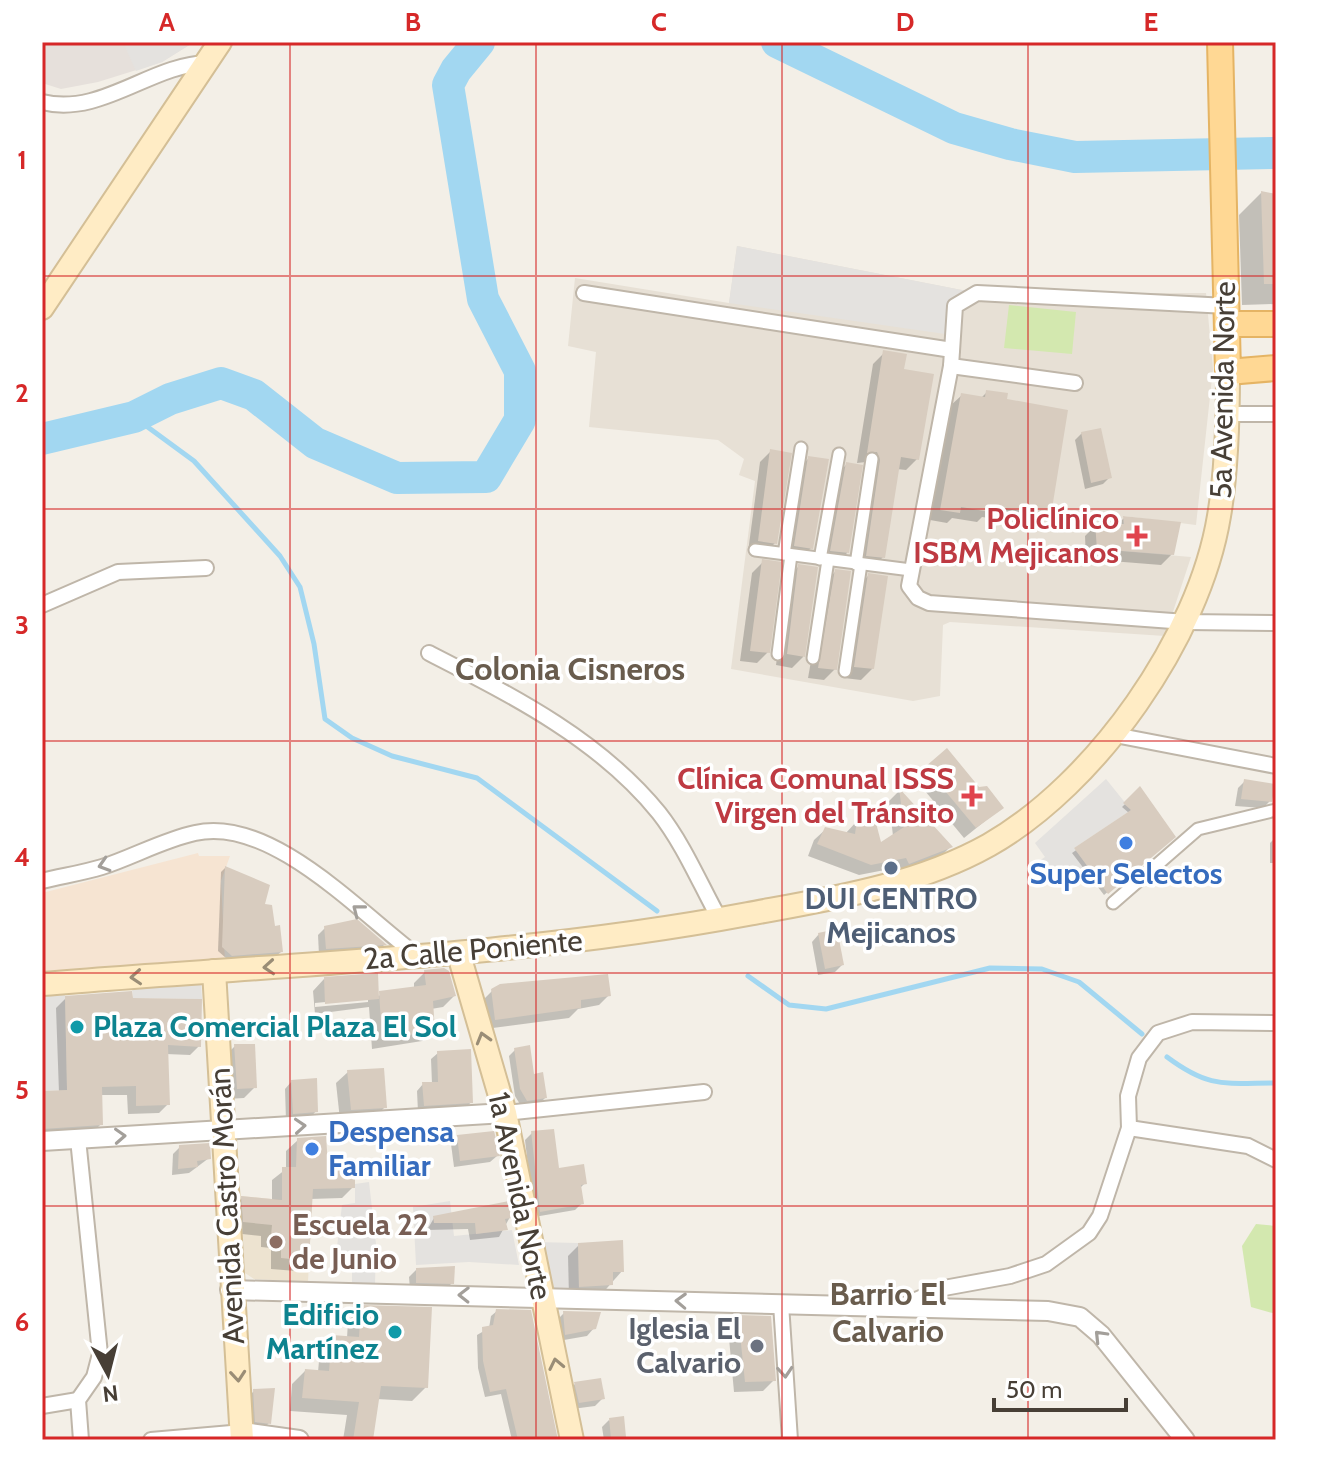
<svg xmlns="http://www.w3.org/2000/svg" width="1318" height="1482" font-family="Cabin,sans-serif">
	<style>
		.residential { fill: #e7e0d5 }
		.commercial { fill: #f6e4d2 }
		.industrial { fill: #e6e0db }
		.education { fill: #ede3d0 }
		.green { fill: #d3e8af }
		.parking { fill: #e4e2df }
		.shadow { fill: #0003; fill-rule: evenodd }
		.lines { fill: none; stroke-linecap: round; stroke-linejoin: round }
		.stream { stroke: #a2d7f1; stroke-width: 5 }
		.river { stroke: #a2d7f1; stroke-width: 32 }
		.building { fill: #d8ccbf }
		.pedestrian-casing { stroke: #bfb6a9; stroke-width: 15 }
		.minor-casing { stroke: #bfb6a9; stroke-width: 18 }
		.tertiary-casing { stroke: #bfb6a9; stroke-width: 22 }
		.secondary-casing { stroke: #d4bf96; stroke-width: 26 }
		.primary-casing { stroke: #e5b464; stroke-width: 28 }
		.pedestrian { stroke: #fff; stroke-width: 11 }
		.minor { stroke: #fff; stroke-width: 14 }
		.tertiary { stroke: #fff; stroke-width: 18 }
		.secondary { stroke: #ffecc5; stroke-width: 22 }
		.primary { stroke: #ffd894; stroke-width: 24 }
		.oneway { stroke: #a39f9a }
		.oneway2 { stroke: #9a8d76 }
		.grid { fill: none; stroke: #d62828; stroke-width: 2; stroke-opacity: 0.55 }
		.health-dot { fill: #e0444e; stroke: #fff; stroke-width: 3 }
		.shop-dot { fill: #3f7fe0; stroke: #fff; stroke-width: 3 }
		.service-dot { fill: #5c6f8a; stroke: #fff; stroke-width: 3 }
		.culture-dot { fill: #0f9aa8; stroke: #fff; stroke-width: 3 }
		.education-dot { fill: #8d6e63; stroke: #fff; stroke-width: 3 }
		.worship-dot { fill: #6b7280; stroke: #fff; stroke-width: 3 }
		.labels { text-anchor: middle; stroke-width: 7; stroke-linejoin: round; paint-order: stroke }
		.street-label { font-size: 30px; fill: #473f36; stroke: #fff }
		.health-label { font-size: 30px; font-weight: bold; fill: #be3a42; stroke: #fff; text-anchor: end }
		.shop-label { font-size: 30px; font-weight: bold; fill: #366cbe; stroke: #fff }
		.service-label { font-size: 30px; font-weight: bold; fill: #4e5e75; stroke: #fff }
		.culture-label { font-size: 30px; font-weight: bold; fill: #0d838f; stroke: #fff; text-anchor: start }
		.education-label { font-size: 30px; font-weight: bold; fill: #785e54; stroke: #fff; text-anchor: start }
		.worship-label { font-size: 30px; font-weight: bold; fill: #5b616d; stroke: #fff; text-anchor: end }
		.neighbourhood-label { font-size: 32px; font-weight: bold; fill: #695c4d; stroke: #fff }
		.neatline { fill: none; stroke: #d62828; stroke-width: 3 }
		.grid-label { font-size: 26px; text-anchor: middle; font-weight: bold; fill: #d62828 }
	</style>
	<rect width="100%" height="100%" fill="#f3efe7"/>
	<path class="residential" d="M737 246 977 293H1206L1213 369 1196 525 1124 516 1123 524 1096 523 1097 549 1191 557 1165 636 950 622 943 625 940 696 913 701 731 669 755 481 739 475 744 459 718 440 589 427 596 352 568 346 575 278 729 303Z"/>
	<path class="commercial" d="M198 853 199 856H230L221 881 225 962 42 975V893Z"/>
	<path class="industrial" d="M42 42H194L162 62 98 82 61 89 42 83Z"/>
	<path class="education" d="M241 1196 312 1203 308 1282 254 1279 245 1273Z"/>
	<g class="green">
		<path d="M1009 305 1076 312 1072 354 1004 348Z"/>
		<path d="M1256 1224 1276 1226V1314L1251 1307 1242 1246Z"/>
	</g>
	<g class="parking">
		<path d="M123 42H194L162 62 136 71Z"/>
		<path d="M737 246 977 293 963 299 952 335 729 303Z"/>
		<path d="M1106 779 1131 810 1074 848 1096 878 1038 868 1036 863 1045 857 1035 843Z"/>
		<path d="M201 983 202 999 133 998 132 988Z"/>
		<path d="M65 991 67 1090 42 1091V993Z"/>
		<path d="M369 1182 376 1244 375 1285H352V1257L336 1255 342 1205 355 1203V1184Z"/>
		<path d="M450 1201 454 1236 512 1230 519 1265 469 1262 416 1265 413 1207Z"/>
		<path d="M535 1242 578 1243 579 1293 553 1290Z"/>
	</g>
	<g class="shadow">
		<path d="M1261 193 1276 196V304L1242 305 1239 215Z"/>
		<path d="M884 353 902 371 917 459 906 470 897 469 883 557 872 568 856 566 870 471 866 462 857 463 873 364Z"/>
		<path d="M987 392 1005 401 1049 514 1038 525 982 517 977 522 952 518 947 523 930 520 950 406 962 395 981 398Z"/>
		<path d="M1082 433 1110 477 1103 484 1085 489 1075 440Z"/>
		<path d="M771 451 775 543 764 554 748 552 760 462Z"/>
		<path d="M809 458 811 548 800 559 784 557 798 469Z"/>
		<path d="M847 464V553L836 564 820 562 836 475Z"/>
		<path d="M1124 518 1172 554 1161 565 1086 559 1085 536 1096 525H1117Z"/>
		<path d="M763 562 768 652 757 663 740 661 752 573Z"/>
		<path d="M799 566 803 657 792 668 776 665 788 577Z"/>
		<path d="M836 571 835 669 824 680 808 678 825 582Z"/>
		<path d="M869 575 873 668 861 680 844 678 858 586Z"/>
		<path d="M927 769 978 789 1001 808 964 838 916 780Z"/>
		<path d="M1245 781 1270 801 1263 808 1235 806 1238 788Z"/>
		<path d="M1140 790 1174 836 1104 895 1072 853 1129 813 1122 807Z"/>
		<path d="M899 791 950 847 939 858 898 874 895 868 859 875 808 856 814 840 826 829 845 834 857 821 879 845 893 836 889 801Z"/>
		<path d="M1276 837V863H1270V843Z"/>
		<path d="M225 868 262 906 281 952 276 956 227 959 218 951 221 872Z"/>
		<path d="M325 928 384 945 378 951 319 955 318 935Z"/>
		<path d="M819 934 842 965 835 972 818 975 812 942Z"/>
		<path d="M425 972 454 996 443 1007 431 1009 433 1030 422 1041 372 1049 369 1007 315 1014 313 991 324 979 377 996 414 988V983ZM368 998V1002L315 1007V1003Z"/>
		<path d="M492 991 609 995 599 1005 578 1009 569 1018 485 1029 481 1002Z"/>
		<path d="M66 998 131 1000 199 1046 190 1055 166 1054 168 1104 159 1113 128 1114 127 1095H100L101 1124 91 1134 42 1138V1093H59L56 1008Z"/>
		<path d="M235 1046 255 1087 244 1098 227 1099 224 1057Z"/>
		<path d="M515 1050 545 1098 539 1104 521 1106 515 1096 509 1056Z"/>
		<path d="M438 1053 471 1102 465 1109 418 1112 417 1091 423 1084H432L431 1059Z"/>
		<path d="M348 1072 385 1107 374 1118 340 1120 336 1083Z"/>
		<path d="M292 1081 316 1111 309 1119 286 1120 285 1089Z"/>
		<path d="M532 1133 557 1170 585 1183 579 1189 582 1203 575 1210 534 1217 525 1140Z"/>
		<path d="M458 1137 497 1156 490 1162 454 1167 451 1144Z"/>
		<path d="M298 1140 353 1187 342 1198 310 1199 307 1260 296 1271 271 1269V1248L261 1247V1236L233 1233 231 1209 242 1198 272 1201V1180L286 1169V1151Z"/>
		<path d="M180 1147 209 1158 189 1173 172 1175 173 1154Z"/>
		<path d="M510 1217 499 1237 470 1240 468 1229 427 1230 434 1218Z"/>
		<path d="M579 1245 622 1271 600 1296 569 1297 568 1256Z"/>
		<path d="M416 1270 452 1283 445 1290 410 1289 409 1277Z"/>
		<path d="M362 1307 426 1387 412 1401 377 1399 371 1440H343L347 1415 290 1411 292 1384 305 1371 318 1372 320 1350 333 1337 347 1338 348 1321Z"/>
		<path d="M497 1311 556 1440H512L501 1394 485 1397 478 1368 477 1335 489 1328 491 1316Z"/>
		<path d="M564 1313 594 1328 587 1336 558 1341 557 1320Z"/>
		<path d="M739 1317 774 1380 763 1391 734 1392 728 1328Z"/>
		<path d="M575 1384 602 1399 595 1406 572 1409 568 1391Z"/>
		<path d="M254 1391 269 1423 262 1430 249 1428 247 1398Z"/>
		<path d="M609 1420 624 1437 620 1440H604L602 1427Z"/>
	</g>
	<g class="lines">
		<g class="stream">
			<path d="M134 417 194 461 280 556 300 587 314 644 325 719 352 738 392 756 477 778 657 911"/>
			<path d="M748 976 789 1005 826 1009 990 968 1042 969 1079 982 1142 1034"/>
			<path d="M1167 1057C1210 1089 1225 1083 1276 1083"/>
		</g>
		<g class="river">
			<path d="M777 42 954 128 1010 144 1075 157 1276 153"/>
			<path d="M42 439 134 417 170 399 221 383 254 395 315 443 397 478 486 477 520 420V371L483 299 448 85 456 70 479 42"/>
		</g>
	</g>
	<g class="building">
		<path d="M1261 191 1276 194V284H1264Z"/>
		<path d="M883 350 907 354 904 369 934 374 919 460 901 457 885 558 866 556 880 460 877 452 867 453Z"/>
		<path d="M986 390 1008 393 1007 399 1068 410 1051 515 991 506 990 512 961 507 960 513 940 510 961 393 985 397Z"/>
		<path d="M1101 428 1112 478 1091 483 1081 432Z"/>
		<path d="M770 449 792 453 777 544 758 541Z"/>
		<path d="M808 456 829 459 813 549 794 546Z"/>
		<path d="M846 462 863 465 849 553 830 551Z"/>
		<path d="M1123 516 1181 522 1174 555 1097 549 1095 523 1124 524Z"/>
		<path d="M762 559 782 562 770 653 750 651Z"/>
		<path d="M798 564 818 567 805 657 787 654Z"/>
		<path d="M835 569 851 571 837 670 818 668Z"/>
		<path d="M868 573 888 576 874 669 854 667Z"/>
		<path d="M947 748 979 787 987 786 1004 808 976 828 925 767Z"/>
		<path d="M1244 779 1275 784 1272 802 1241 799Z"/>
		<path d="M1140 786 1176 837 1108 894 1074 848 1131 810 1123 803Z"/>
		<path d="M899 788 953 847 909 864 906 858 871 865 817 844 825 827 855 834 857 819 876 823 881 842 904 827Z"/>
		<path d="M225 866 270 885 265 904 272 905 275 926 280 925 283 952 232 956 222 947Z"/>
		<path d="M357 919 387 945 326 949 324 926Z"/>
		<path d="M837 929 844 965 825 969 818 933Z"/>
		<path d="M444 968 449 971 456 996 433 1001 435 1031 382 1039 379 991 426 985 424 970Z"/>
		<path d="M378 973 379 999 325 1004 324 977Z"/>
		<path d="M608 974 611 996 581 1000V1008L495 1020 491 989 500 984Z"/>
		<path d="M132 991 133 998 202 999 201 1047 168 1045 170 1105 136 1106V1086L102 1087 103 1125 42 1129V1091L67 1090 65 996Z"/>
		<path d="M234 1044H255L257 1088 237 1089Z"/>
		<path d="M530 1045 534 1074 543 1072 547 1098 527 1101 520 1089 514 1048Z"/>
		<path d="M471 1049 473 1103 424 1106 422 1082H438L437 1051Z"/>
		<path d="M384 1068 387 1108 351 1110 347 1070Z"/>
		<path d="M317 1078 318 1112 293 1114 291 1080Z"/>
		<path d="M554 1129 559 1168 584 1164 587 1184 581 1185 584 1204 540 1212 531 1131Z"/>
		<path d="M494 1131 500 1156 460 1161 457 1135Z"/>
		<path d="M326 1136 328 1165 355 1164V1188L313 1189 309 1261 281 1258V1238L271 1236 272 1225 243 1222 241 1196 282 1200V1167H296L297 1138Z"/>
		<path d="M210 1143 211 1159 197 1161 198 1167 178 1169 179 1145Z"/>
		<path d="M509 1201 512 1218 505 1219 508 1230 476 1234 475 1223H434L433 1216Z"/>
		<path d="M623 1240 624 1272H613V1285L579 1287 578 1243Z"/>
		<path d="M455 1266 454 1284 416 1283V1268Z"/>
		<path d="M361 1305 432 1307 428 1388 381 1386 373 1440H353L359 1402 302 1398 305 1369 329 1371 332 1335 359 1337Z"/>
		<path d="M496 1309 531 1310 558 1440H518L506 1389 490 1392 483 1361 482 1327 493 1325Z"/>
		<path d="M563 1311H564L601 1312 596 1329 565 1335Z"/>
		<path d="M738 1315 771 1316 776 1381 745 1382Z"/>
		<path d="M601 1378 605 1399 579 1403 574 1382Z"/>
		<path d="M275 1388 271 1424 255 1422 253 1389Z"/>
		<path d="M624 1416 626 1437 611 1439 609 1418Z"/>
	</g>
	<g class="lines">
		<defs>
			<g id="pedestrian">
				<path d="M755 550 911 570"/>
				<path d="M784 554 801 448"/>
				<path d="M820 559 839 454"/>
				<path d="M856 564 872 459"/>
				<path d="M778 654 791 555"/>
				<path d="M813 658 828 560"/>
				<path d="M845 671 861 564"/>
				<path d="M1113 903 1198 829 1276 810"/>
			</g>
			<g id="minor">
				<path d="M42 102C101 117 151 64 208 63"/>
				<path d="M584 293 952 350"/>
				<path d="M1227 306 977 293 955 306 951 366 909 586 918 598 929 603 1186 622 1276 623"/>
				<path d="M951 366 1075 383"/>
				<path d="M1228 414H1276"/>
				<path d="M42 605 118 572 206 568"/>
				<path d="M429 653C513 696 599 739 659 813 684 845 700 884 720 920"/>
				<path d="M1115 735 1276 766"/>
				<path d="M42 881C62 876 82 873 102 867 133 857 163 840 195 833 271 815 362 915 419 957"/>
				<path d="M505 1113 704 1092"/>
				<path d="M1129 1128 1248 1146 1276 1160"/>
				<path d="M78 1139 100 1354 94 1377 78 1400 81 1440"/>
				<path d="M781 1304 790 1440"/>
				<path d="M904 1305 944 1288 1010 1276 1046 1264 1089 1233 1100 1216 1129 1128 1128 1096 1139 1058 1158 1033 1192 1022 1276 1023"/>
				<path d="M42 1406 78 1400"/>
				<path d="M151 1440 243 1432"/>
			</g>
			<g id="tertiary">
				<path d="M42 1141 505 1113"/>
				<path d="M230 1290 1048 1311 1080 1317 1101 1335 1185 1440"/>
				<path d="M243 1432 299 1440"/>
			</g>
			<g id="secondary">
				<path d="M42 308 220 42"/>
				<path d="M459 955 505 1113 572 1440"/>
				<path d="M214 971 242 1440"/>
				<path d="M42 984C278 964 514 958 748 914 829 899 916 886 989 845 1096 784 1199 638 1219 516 1227 470 1228 419 1228 372"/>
			</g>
			<g id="primary">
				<path d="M1220 42 1228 372 1276 368"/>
				<path d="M1228 324H1276"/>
			</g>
		</defs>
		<use href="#pedestrian" class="pedestrian-casing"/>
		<use href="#minor" class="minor-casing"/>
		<use href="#tertiary" class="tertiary-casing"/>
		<use href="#secondary" class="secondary-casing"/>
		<use href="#primary" class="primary-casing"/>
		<use href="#pedestrian" class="pedestrian"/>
		<use href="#minor" class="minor"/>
		<use href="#tertiary" class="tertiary"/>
		<use href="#secondary" class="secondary"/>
		<use href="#primary" class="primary"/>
	</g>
	<defs><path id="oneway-chevron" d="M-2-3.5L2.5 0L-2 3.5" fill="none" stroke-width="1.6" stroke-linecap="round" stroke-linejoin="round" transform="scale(2)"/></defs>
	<g class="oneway">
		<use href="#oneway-chevron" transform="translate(104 865) rotate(163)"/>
		<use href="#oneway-chevron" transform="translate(358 910) rotate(-142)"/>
		<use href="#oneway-chevron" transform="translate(300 1126) rotate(-4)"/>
		<use href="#oneway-chevron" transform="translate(120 1136) rotate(-3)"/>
		<use href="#oneway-chevron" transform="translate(464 1295) rotate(-179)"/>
		<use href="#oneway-chevron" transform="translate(681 1301) rotate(-178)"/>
		<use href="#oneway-chevron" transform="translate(1100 1336) rotate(-134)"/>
		<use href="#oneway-chevron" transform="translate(785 1372) rotate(86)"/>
	</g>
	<g class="oneway2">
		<use href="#oneway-chevron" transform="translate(269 967) rotate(176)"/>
		<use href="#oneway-chevron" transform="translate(136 977) rotate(176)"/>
		<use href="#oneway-chevron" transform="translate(483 1038) rotate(-106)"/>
		<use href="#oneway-chevron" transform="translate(556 1364) rotate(-102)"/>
		<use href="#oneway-chevron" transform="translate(238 1376) rotate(85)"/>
	</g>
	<path class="grid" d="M290 42V1440M536 42V1440M782 42V1440M1028 42V1440M42 276H1276M42 509H1276M42 741H1276M42 973H1276M42 1206H1276"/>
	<g class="health-dot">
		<path d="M1133 524h8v8h8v8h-8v8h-8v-8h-8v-8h8z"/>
		<path d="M968 784h8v8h8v8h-8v8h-8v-8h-8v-8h8z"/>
	</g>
	<g class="shop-dot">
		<circle cx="1126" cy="843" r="8"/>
		<circle cx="312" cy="1149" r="8"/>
	</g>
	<circle class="service-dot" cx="891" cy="868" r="8"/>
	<g class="culture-dot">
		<circle cx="77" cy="1027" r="8"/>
		<circle cx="395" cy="1332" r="8"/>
	</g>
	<circle class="education-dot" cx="276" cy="1242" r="8"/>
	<circle class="worship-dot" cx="757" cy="1346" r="8"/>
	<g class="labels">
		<g class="street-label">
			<text transform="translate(1223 390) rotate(-89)" y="10">5a Avenida Norte</text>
			<text transform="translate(473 950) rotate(-5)" y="10">2a Calle Poniente</text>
			<text transform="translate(520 1196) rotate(78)" y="10">1a Avenida Norte</text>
			<text transform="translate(227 1206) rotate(-93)" y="10">Avenida Castro Morán</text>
		</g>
		<g class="health-label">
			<text x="1119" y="529">Policlínico<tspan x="1119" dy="34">ISBM Mejicanos</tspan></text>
			<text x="954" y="789">Clínica Comunal ISSS<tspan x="954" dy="34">Virgen del Tránsito</tspan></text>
		</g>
		<g class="shop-label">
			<text x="1126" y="884">Super Selectos</text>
			<text x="328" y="1142" text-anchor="start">Despensa<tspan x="328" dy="34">Familiar</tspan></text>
		</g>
		<g class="service-label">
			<text x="891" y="909">DUI CENTRO<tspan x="891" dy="34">Mejicanos</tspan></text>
		</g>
		<g class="culture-label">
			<text x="93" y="1037">Plaza Comercial Plaza El Sol</text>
			<text x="379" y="1325" text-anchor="end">Edificio<tspan x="379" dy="34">Martínez</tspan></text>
		</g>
		<g class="education-label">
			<text x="292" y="1235">Escuela 22<tspan x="292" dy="34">de Junio</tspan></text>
		</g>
		<g class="worship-label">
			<text x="741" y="1339">Iglesia El<tspan x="741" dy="34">Calvario</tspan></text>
		</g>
		<g class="neighbourhood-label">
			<text x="570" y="680">Colonia Cisneros</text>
			<text x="888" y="1305">Barrio El<tspan x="888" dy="37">Calvario</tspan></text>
		</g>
	</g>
	<rect width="1318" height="1482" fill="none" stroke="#ffffff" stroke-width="88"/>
	<g transform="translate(108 1374) rotate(173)" stroke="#ffffff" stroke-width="6" paint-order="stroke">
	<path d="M0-6L14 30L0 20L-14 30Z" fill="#473f36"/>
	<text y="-12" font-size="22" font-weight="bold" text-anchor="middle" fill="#473f36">N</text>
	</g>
	<path d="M994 1398v12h132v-12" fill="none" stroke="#473f36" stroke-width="4"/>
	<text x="1006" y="1398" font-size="24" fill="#473f36" stroke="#ffffff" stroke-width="6" paint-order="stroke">50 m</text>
	<rect x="44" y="44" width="1230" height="1394" class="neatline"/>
	<g class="grid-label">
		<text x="167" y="31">A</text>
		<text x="413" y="31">B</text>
		<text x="659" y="31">C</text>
		<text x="905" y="31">D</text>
		<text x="1151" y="31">E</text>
		<text x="22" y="169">1</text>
		<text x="22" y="402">2</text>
		<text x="22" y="634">3</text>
		<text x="22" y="866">4</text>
		<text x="22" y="1099">5</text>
		<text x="22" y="1331">6</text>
	</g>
</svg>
